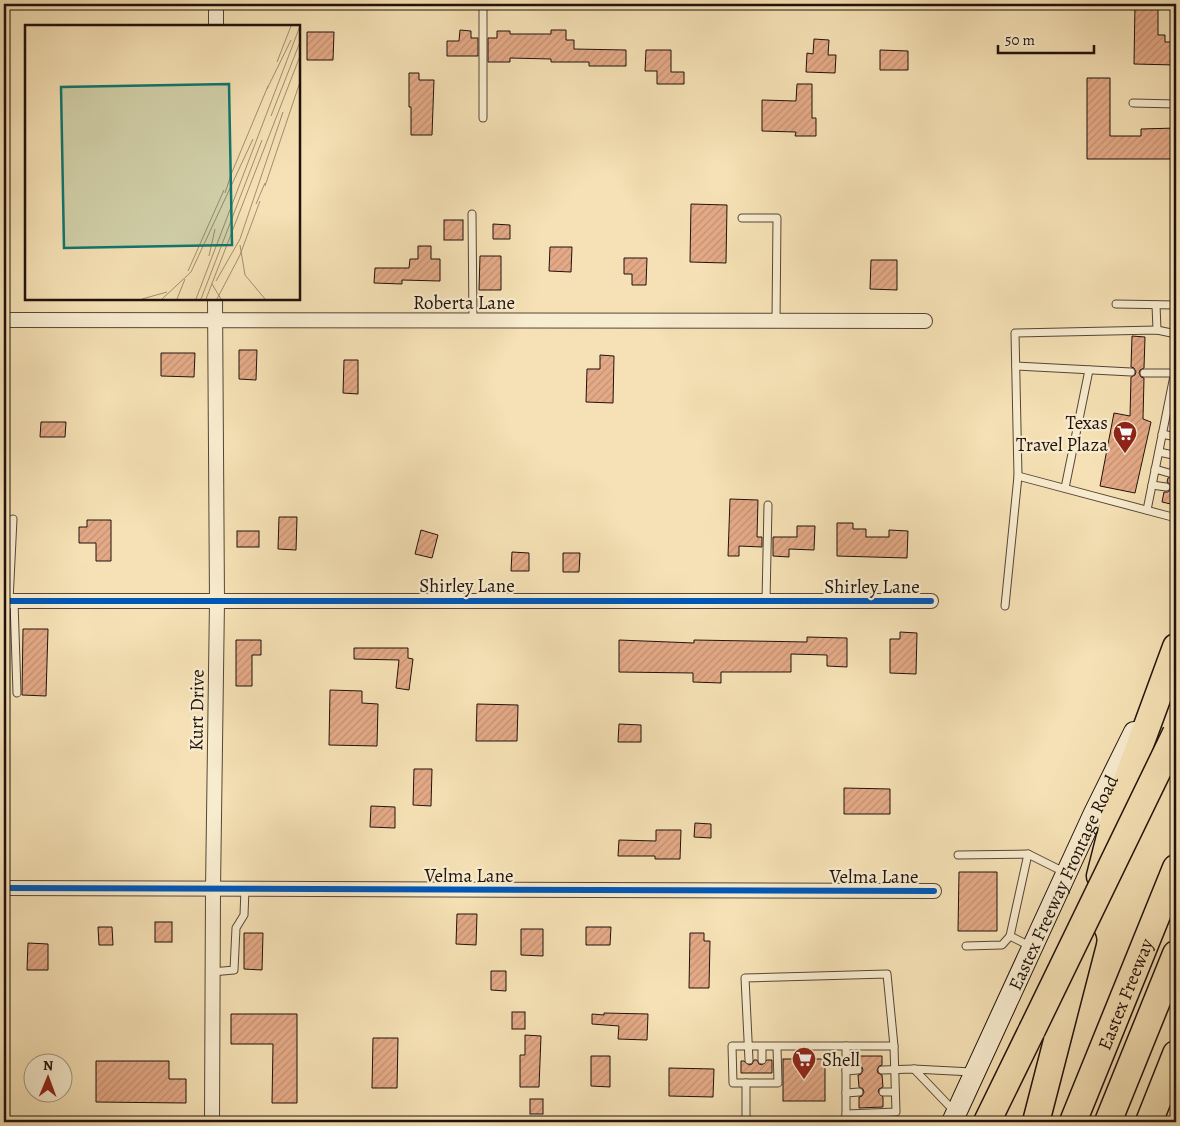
<svg xmlns="http://www.w3.org/2000/svg" width="1180" height="1126" font-family="Alegreya,serif">
	<style>
		.building { fill: url(#building-hatch); stroke: #21120c }
		.lines { fill: none; stroke-linecap: round; stroke-linejoin: round }
		.service-casing { stroke: #564636; stroke-width: 9 }
		.minor-casing { stroke: #564636; stroke-width: 16 }
		.secondary-casing { stroke: #21120c; stroke-width: 22 }
		.motorway-casing { stroke: #21120c; stroke-width: 29 }
		.service { stroke: #f8eccf; stroke-width: 7 }
		.minor { stroke: #f8eccf; stroke-width: 14 }
		.secondary { stroke: #f8eccf; stroke-width: 20 }
		.motorway { stroke: #f5e1b5; stroke-width: 26 }
		.motorway-bridge-casing { stroke: #21120c; stroke-width: 29; stroke-linecap: butt }
		.motorway-bridge { stroke: #f5e1b5; stroke-width: 26 }
		.cycleway-casing { stroke: #f8eccf; stroke-width: 9 }
		.cycleway { stroke: #0057b8; stroke-width: 6 }
		.labels { text-anchor: middle; stroke-width: 4.5; stroke-linejoin: round; paint-order: stroke }
		.street-label { font-size: 19px; fill: #21120c; stroke: #f8eccf }
		.poi-label { font-size: 19px; fill: #21120c; stroke: #f8eccf; text-anchor: end }
		.inset-road { fill: none; stroke: #a08e71; stroke-width: 1 }
		.view { fill: #0f766e; fill-opacity: 0.15; stroke: #0f766e; stroke-width: 2.5 }
		.inset-edge { fill: none; stroke: #21120c; stroke-width: 2.5 }
	</style>
	<defs>
		<pattern id="building-hatch" width="6" height="6" patternUnits="userSpaceOnUse" patternTransform="scale(1.25)"><rect width="6" height="6" fill="#e4aa87"/><path d="M-1 1l2-2M0 6l6-6M5 7l2-2" fill="none" stroke="#c39173"/></pattern>
	</defs>
	<rect width="100%" height="100%" fill="#f5e1b5"/>
	<filter id="stains"><feTurbulence type="fractalNoise" baseFrequency=".004" numOctaves="4"/><feColorMatrix values="0 0 0 0 .2 0 0 0 0 .09 0 0 0 0 .02 0 0 0 .5 -.17"/></filter>
	<radialGradient id="worn" r=".72"><stop offset=".6" stop-color="#630" stop-opacity="0"/><stop offset="1" stop-color="#630" stop-opacity=".3"/></radialGradient>
	<g class="building">
		<path d="M1135 4H1158V35H1165V42H1176V65L1134 64Z"/>
		<path d="M460 30 471 31V38H478V56H447V41H459Z"/>
		<path d="M551 30H566V40H574V49L626 50V66H589V62H551V59L510 58V62H488V38H497V31H510V34H551Z"/>
		<path d="M307 32H334L333 60H307Z"/>
		<path d="M814 39 829 40 828 55H836L835 73 806 72 807 53 813 54Z"/>
		<path d="M646 50H671V72H684V84H657V71H645Z"/>
		<path d="M880 50 908 51V70H880Z"/>
		<path d="M409 73H419V80H434L432 135H411V107H409Z"/>
		<path d="M1087 78H1110V136H1141V129L1176 128V159H1087Z"/>
		<path d="M797 84H812V118H816V136H795L796 132 762 131V100L796 101Z"/>
		<path d="M691 204 727 205 726 263 690 262Z"/>
		<rect x="444" y="220" width="19" height="20"/>
		<path d="M493 224 510 225V239H493Z"/>
		<path d="M418 246H431V259H440V281L402 280V284L374 283 375 268H409L410 259H418Z"/>
		<path d="M550 247H572L571 272 549 271Z"/>
		<path d="M480 256H501V290H479Z"/>
		<path d="M624 258H647L646 285H632V274H624Z"/>
		<path d="M871 260H897V290L870 289Z"/>
		<path d="M1132 336 1145 337 1144 368 1140 370 1139 373 1141 377 1144 378 1143 419 1151 422 1135 493 1100 486 1114 413 1130 416 1131 377 1135 375 1136 372 1134 368 1131 367Z"/>
		<path d="M239 350H257L256 380 239 379Z"/>
		<path d="M161 353H195L194 377 161 376Z"/>
		<path d="M600 355 614 356 613 403 586 402 587 369H600Z"/>
		<path d="M344 360H358V394L343 393Z"/>
		<path d="M41 422H66L65 437H40Z"/>
		<path d="M1172 460H1176L1175 505 1162 502 1164 492H1168L1171 488V485L1167 482 1168 478 1172 477 1174 474 1173 470 1170 468Z"/>
		<path d="M730 499 758 500 757 537H762V547L739 546V556H728Z"/>
		<path d="M279 517H297L296 550 278 549Z"/>
		<path d="M87 520H111V561H96V543H79V527H87Z"/>
		<path d="M837 523H853V529H866V537H889V530L908 531 907 558 837 556Z"/>
		<path d="M797 526H815L814 550 789 549V557L773 556V537H797Z"/>
		<path d="M421 530 438 535 432 558 415 554Z"/>
		<rect x="237" y="531" width="22" height="16"/>
		<path d="M512 552 529 553V571H511Z"/>
		<path d="M563 553H580L579 572H563Z"/>
		<path d="M23 629H48L46 696 22 695Z"/>
		<path d="M900 632 917 633 916 674 890 673V639H900Z"/>
		<path d="M807 637 847 638V667L827 666V655L791 654V672H721V683L693 682V673L619 672V640L694 643V640L807 642Z"/>
		<path d="M236 640H261V655H252V686H236Z"/>
		<path d="M354 648H408V658L413 659 409 690 396 688 399 660 354 659Z"/>
		<path d="M330 690 362 691V703L378 704 377 746 329 745Z"/>
		<path d="M477 704 518 705 517 741H476Z"/>
		<path d="M619 724 641 725V742H618Z"/>
		<path d="M414 769H432L431 806 413 805Z"/>
		<path d="M844 788 890 789V814H844Z"/>
		<path d="M371 806 395 807V828L370 827Z"/>
		<path d="M695 823 711 824V838L694 837Z"/>
		<path d="M656 830H681L680 859H655V856H618L619 840 656 841Z"/>
		<path d="M959 872H997V931H958Z"/>
		<path d="M457 914H477L476 945 456 944Z"/>
		<rect x="155" y="922" width="17" height="20"/>
		<path d="M98 927H112L113 945H99Z"/>
		<path d="M586 927H611L610 945H586Z"/>
		<path d="M521 929H543V956L521 955Z"/>
		<path d="M244 933H263L262 970 244 969Z"/>
		<path d="M690 933H704V941H710L709 988H689Z"/>
		<path d="M28 943 48 944V970H27Z"/>
		<path d="M491 971H506V991L491 990Z"/>
		<rect x="512" y="1012" width="13" height="17"/>
		<path d="M604 1013 648 1014 647 1040 618 1039 619 1026 592 1024V1014L604 1015Z"/>
		<path d="M231 1014H297V1103H272L273 1044H231Z"/>
		<path d="M525 1035 541 1036 539 1087H520V1055H525Z"/>
		<path d="M373 1038H398L397 1088H372Z"/>
		<path d="M591 1056H610V1087L591 1086Z"/>
		<path d="M858 1056H882V1065L879 1066 877 1070 878 1073 882 1075 883 1087 879 1089 878 1092 883 1097V1107L859 1108V1097L862 1096 864 1092 863 1089 859 1087 858 1075 861 1074 863 1070 862 1067 858 1065Z"/>
		<rect x="783" y="1059" width="42" height="42"/>
		<path d="M754 1060H757L759 1064 762 1065 767 1060H772V1073H741V1061H744L749 1065 752 1064Z"/>
		<path d="M96 1061H169V1079H186V1103L96 1102Z"/>
		<path d="M669 1068 714 1069 713 1097 669 1096Z"/>
		<rect x="530" y="1099" width="13" height="15"/>
	</g>
	<g class="lines">
		<defs>
			<g id="service">
				<path d="M1133 103 1176 104"/>
				<path d="M483 118V4"/>
				<path d="M472 214 473 321"/>
				<path d="M742 218H777L776 321"/>
				<path d="M1116 304 1176 305"/>
				<path d="M1156 305 1157 330"/>
				<path d="M1016 366 1131 372"/>
				<path d="M1144 373H1175"/>
				<path d="M1168 409 1176 411"/>
				<path d="M1162 434 1176 437"/>
				<path d="M1159 452 1173 455"/>
				<path d="M1155 469 1169 473"/>
				<path d="M1018 476 1176 518"/>
				<path d="M1152 485 1166 487"/>
				<path d="M1065 488 1089 370"/>
				<path d="M1147 510 1176 366"/>
				<path d="M9 601 13 519"/>
				<path d="M14 601 17 693"/>
				<path d="M766 601 768 505"/>
				<path d="M1005 606 1018 476 1015 333 1157 330 1176 334"/>
				<path d="M958 855 1028 854 1066 873"/>
				<path d="M1010 936 1028 854"/>
				<path d="M966 946 1002 945 1010 936 1032 947"/>
				<path d="M212 972 234 970 236 928 244 915 245 889"/>
				<path d="M762 1047V1060"/>
				<path d="M777 1047 778 1083H733L732 1046H846"/>
				<path d="M749 1060 745 978 887 974 894 1046 896 1112 846 1114"/>
				<path d="M914 1069 955 1112"/>
				<path d="M882 1070 914 1069 972 1072"/>
				<path d="M846 1071 858 1070"/>
				<path d="M746 1083V1122"/>
				<path d="M883 1092H895"/>
				<path d="M846 1093 859 1092"/>
				<path d="M846 1122V1046H894"/>
			</g>
			<g id="minor">
				<path d="M216 26V4"/>
				<path d="M4 320 925 321"/>
				<path d="M4 601H931"/>
				<path d="M4 888 934 891"/>
				<path d="M212 1122 213 889 217 601 215 299"/>
			</g>
			<g id="secondary">
				<path id="s1" d="M952 1122 1094 813 1134 732"/>
			</g>
			<g id="motorway">
				<path d="M1100 876 1118 805 1176 647"/>
				<path d="M987 1122 1032 1030"/>
				<path d="M1036 1122 1083 940"/>
				<path id="s2" d="M1073 1122 1176 868"/>
				<path d="M1108 1122 1176 954"/>
				<path d="M1149 1122 1176 1054"/>
			</g>
		</defs>
		<use href="#service" class="service-casing"/>
		<use href="#minor" class="minor-casing"/>
		<use href="#secondary" class="secondary-casing"/>
		<use href="#motorway" class="motorway-casing"/>
		<use href="#service" class="service"/>
		<use href="#minor" class="minor"/>
		<use href="#secondary" class="secondary"/>
		<use href="#motorway" class="motorway"/>
		<defs>
			<path id="motorway-bridge" d="M1032 1030 1176 733"/>
		</defs>
		<use href="#motorway-bridge" class="motorway-bridge-casing"/>
		<use href="#motorway-bridge" class="motorway-bridge"/>
		<defs>
			<g id="cycleway">
				<path d="M4 601H931"/>
				<path d="M4 888 934 891"/>
			</g>
		</defs>
		<use href="#cycleway" class="cycleway-casing"/>
		<use href="#cycleway" class="cycleway"/>
	</g>
	<defs>
		<symbol id="supermarket-pin" viewBox="-11 -11 22 30"><path d="M0 17L-7.5 6A9.5 9.5 0 1 1 7.5 6Z" fill="#8f2418" stroke="#f8eccf"/><path d="M-6-5.5h2.5l.6 2H6L4.5 2H-2.5L-4.4-4H-6ZM-1.5 3.2a1.3 1.3 0 1 0 .1 0ZM3 3.2a1.3 1.3 0 1 0 .1 0Z" fill="#fff"/></symbol>
	</defs>
	<g fill-rule="evenodd">
		<use href="#supermarket-pin" x="1111" y="419" width="28" height="38"/>
		<use href="#supermarket-pin" x="790" y="1045" width="28" height="38"/>
	</g>
	<g class="labels">
		<g class="street-label">
			<text x="464" y="309">Roberta Lane</text>
			<text x="467" y="592">Shirley Lane</text>
			<text x="872" y="593">Shirley Lane</text>
			<text transform="translate(196 710) rotate(-89)" y="7">Kurt Drive</text>
			<text x="469" y="882">Velma Lane</text>
			<text x="874" y="883">Velma Lane</text>
			<text dy="7" stroke="none"><textPath href="#s1" startOffset="264">Eastex Freeway Frontage Road</textPath></text>
			<text dy="7" stroke="none"><textPath href="#s2" startOffset="138">Eastex Freeway</textPath></text>
		</g>
		<g class="poi-label">
			<text x="1108" y="429">Texas<tspan x="1108" dy="22">Travel Plaza</tspan></text>
			<text x="822" y="1066" text-anchor="start">Shell</text>
		</g>
	</g>
	<g transform="translate(25 25)">
		<rect width="275" height="275" fill="#f5e1b5"/>
		<path class="inset-road" d="M252 37 266 1M242 64 266 15M246 91 275 17M205 152 243 61M240 161 275 57M200 168 206 150M231 179 240 158M215 220 220 250 240 274M184 231 190 204M163 246 199 165M191 256 215 214 258 87M187 259 196 274M117 274 142 267M137 274 166 247 228 114M152 274 160 254M171 274 275 1M176 274 237 115M181 274 275 31M192 274 215 230 235 176"/>
		<path class="view" d="M204 59 207 220 39 223 36 62Z"/>
		<rect width="275" height="275" class="inset-edge"/>
	</g>
	<rect width="1180" height="1126" fill="none" stroke="#f5e1b5" stroke-width="20"/>
	<rect x="5" y="5" width="1170" height="1116" fill="none" stroke="#21120c" stroke-width="2.5"/>
	<rect x="10" y="10" width="1160" height="1106" fill="none" stroke="#21120c"/>
	<g transform="translate(48 1078) rotate(1)"><circle r="24" fill="#f8eccf" stroke="#a29581"/>
	<path d="M0-4L9 19L0 12L-9 19Z" fill="#8f2418"/>
	<text y="-8" font-size="14" font-weight="bold" text-anchor="middle" fill="#21120c">N</text>
	</g>
	<path d="M998 45v8h96v-8" fill="none" stroke="#21120c" stroke-width="2.5"/>
	<text x="1005" y="45" font-size="15" fill="#21120c" stroke="#f8eccf" stroke-width="4" paint-order="stroke">50 m</text>
	<rect width="100%" height="100%" filter="url(#stains)"/>
	<rect width="100%" height="100%" fill="url(#worn)"/>
</svg>
